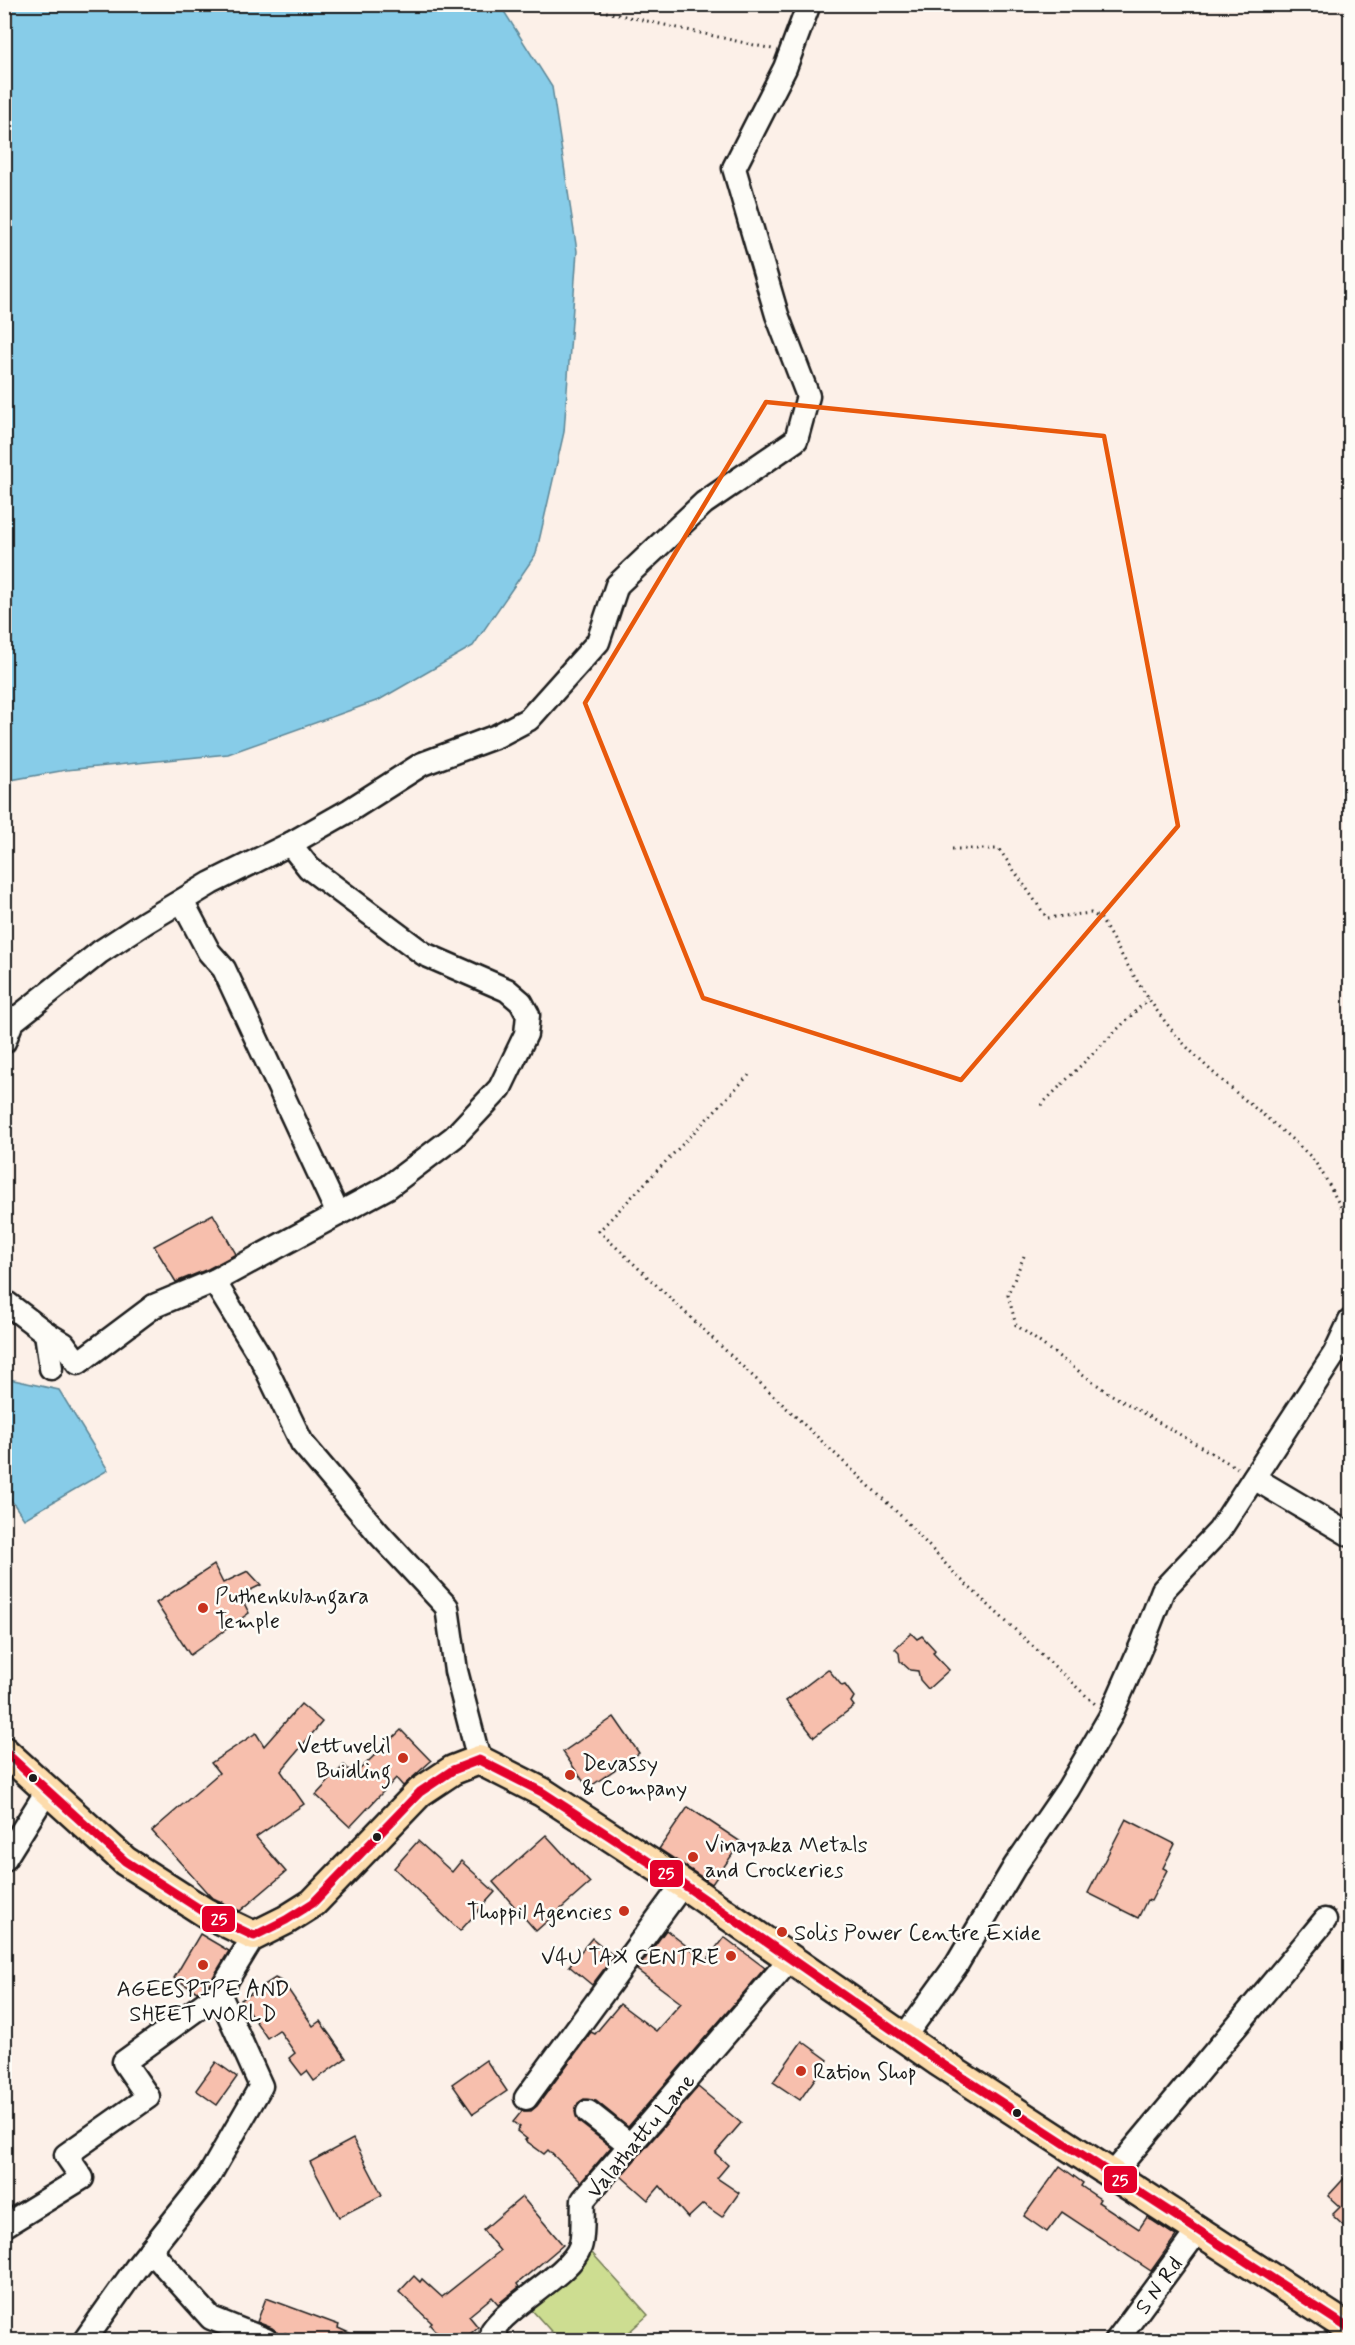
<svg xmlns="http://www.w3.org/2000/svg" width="1355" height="2345" font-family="Mynerve,sans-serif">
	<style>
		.green { fill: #cddd91; stroke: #747c56; stroke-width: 1.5 }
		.water { fill: #87cce8; stroke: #5c8696; stroke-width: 1.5 }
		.building { fill: #f7bfad; stroke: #1c1c1c; stroke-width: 1.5 }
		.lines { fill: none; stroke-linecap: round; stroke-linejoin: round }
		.minor-casing { stroke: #1c1c1c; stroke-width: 27 }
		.major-casing { stroke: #1c1c1c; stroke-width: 33 }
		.path { stroke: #1c1c1c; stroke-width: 3; stroke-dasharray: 1.5 4.5; stroke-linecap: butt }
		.minor { stroke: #fdfcf7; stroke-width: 22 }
		.major { stroke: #fddcac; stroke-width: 28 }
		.bus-1-casing { stroke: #fdfcf7; stroke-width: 14 }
		.bus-1 { stroke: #e4002b; stroke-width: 9 }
		.marked { fill: none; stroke: #e8590c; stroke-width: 4.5; stroke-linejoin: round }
		.poi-dot { fill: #c8321e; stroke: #fdfcf7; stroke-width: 2 }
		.bus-dot { fill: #1c1c1c; stroke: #fdfcf7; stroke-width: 2 }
		.labels { text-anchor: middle; stroke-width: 5; stroke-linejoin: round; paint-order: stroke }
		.poi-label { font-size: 22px; fill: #1c1c1c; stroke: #fdfcf7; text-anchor: start }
		.street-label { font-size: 22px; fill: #1c1c1c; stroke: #fdfcf7 }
		.line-badge { stroke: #fdfcf7; stroke-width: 2 }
		.badge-label { font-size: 16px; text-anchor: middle; font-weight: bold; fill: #fff }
	</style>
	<rect width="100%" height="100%" fill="#fcf0e8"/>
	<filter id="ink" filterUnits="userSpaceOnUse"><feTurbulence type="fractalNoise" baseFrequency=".0167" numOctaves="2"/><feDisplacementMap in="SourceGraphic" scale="12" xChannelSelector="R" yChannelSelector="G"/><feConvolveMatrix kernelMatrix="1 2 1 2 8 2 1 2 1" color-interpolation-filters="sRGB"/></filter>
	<g filter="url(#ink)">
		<path class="green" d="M592 2253 648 2315 620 2340H559L530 2308Z"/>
		<g class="water">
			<path d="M5 4 500 5 552 87 577 251 564 432 536 554 473 646 379 700 228 754 66 770 5 781Z"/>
			<path d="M9 1379 59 1390 108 1470 24 1519 5 1491 4 1386Z"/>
		</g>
		<g class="building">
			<path d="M213 1214 236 1254 208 1269 176 1282 154 1246Z"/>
			<path d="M214 1565 223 1583 248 1571 261 1585 240 1595 249 1613 190 1655 156 1603Z"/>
			<path d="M911 1633 917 1639 922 1636 935 1650 933 1653 949 1670 928 1689 920 1680 918 1671 910 1670 900 1661 899 1653 895 1649Z"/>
			<path d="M828 1669 842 1686 845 1685 854 1697 851 1702 854 1706 814 1737 786 1701Z"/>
			<path d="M301 1704 322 1722 281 1771 304 1804 256 1837 286 1872 240 1911 211 1897 152 1831 219 1773 211 1763 256 1733 264 1746Z"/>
			<path d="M614 1717 639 1753 588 1788 563 1752Z"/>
			<path d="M401 1730 431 1761 403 1786 396 1778 350 1827 316 1795 344 1765 354 1775Z"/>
			<path d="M688 1807 741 1842 712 1884 659 1849Z"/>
			<path d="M1126 1819 1175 1844 1163 1868 1167 1870 1151 1901 1147 1900 1138 1918 1088 1893Z"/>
			<path d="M546 1835 590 1883 536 1931 493 1882Z"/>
			<path d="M418 1841 452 1872 461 1861 495 1892 460 1931 394 1868Z"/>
			<path d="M666 1930 706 1961 724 1937 765 1968 628 2127 596 2101 584 2099 578 2103 575 2111 579 2122 611 2147 581 2182 548 2150 544 2154 525 2140 527 2139 517 2131 520 2127 513 2122 522 2111H531L537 2106 591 2032 595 2034 620 2004 656 2031 681 2003 637 1970Z"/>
			<path d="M200 1934 229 1951 209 1984 197 1992 174 1978Z"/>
			<path d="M592 1938 614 1956 592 1985 569 1966Z"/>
			<path d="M275 1978 283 1982 313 2026 320 2021 346 2058 314 2081 307 2071 302 2075 289 2058 295 2053 279 2030 267 2038 241 2000Z"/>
			<path d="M802 2041 828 2060 800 2100 773 2082Z"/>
			<path d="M486 2060 507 2091 473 2114 452 2084Z"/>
			<path d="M216 2062 237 2077 217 2105 196 2090Z"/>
			<path d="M698 2087 741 2123 715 2153 728 2165 717 2178 739 2193 722 2217 703 2204 688 2218 660 2186 648 2200 621 2176Z"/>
			<path d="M353 2139 382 2195 339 2217 310 2162Z"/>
			<path d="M1060 2166 1083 2183 1081 2186 1100 2199 1098 2202 1139 2229 1147 2217 1176 2236 1151 2271 1062 2212 1047 2232 1024 2216Z"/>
			<path d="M1350 2172V2232L1332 2215 1340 2207 1328 2196Z"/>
			<path d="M522 2197 563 2245 517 2284 519 2287 498 2304 492 2297 469 2316 478 2327 463 2340H444L430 2325 432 2323 399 2292 414 2276 420 2282 422 2279 442 2297 500 2251 483 2230Z"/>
			<path d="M266 2298 339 2325 338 2328 365 2340H304L285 2333 282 2340 279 2339 277 2332 272 2328 257 2322Z"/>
		</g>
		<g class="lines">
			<defs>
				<g id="minor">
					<path d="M290 844 309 868 424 954 507 990 521 1002 528 1015 526 1034 500 1088 454 1137 388 1187 214 1281 261 1358 302 1443 379 1534 447 1607 456 1671 479 1760"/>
					<path d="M182 901 209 952 224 969 338 1214"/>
					<path d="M4 1042 12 1022 100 952 146 922 211 883 290 844 350 810 422 764 497 736 529 719 598 642 617 585 704 503 796 440 808 396 777 315 734 168 785 68 809 4"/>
					<path d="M4 1301 46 1333 51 1368"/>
					<path d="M46 1333 64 1344 78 1363 154 1306 214 1281"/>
					<path d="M1254 1478 1350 1535"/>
					<path d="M4 1860 47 1791"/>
					<path d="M904 2037 957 1964 1015 1866 1068 1789 1110 1717 1142 1644 1163 1590 1219 1531 1335 1353 1350 1321"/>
					<path d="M526 2098 683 1884"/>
					<path d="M588 2112 630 2145"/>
					<path d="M1113 2174 1325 1920"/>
					<path d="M4 2226 82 2178 66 2155 148 2097 124 2062 219 1993"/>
					<path d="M150 2250 211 2318 266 2340"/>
					<path d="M85 2340 136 2268 209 2176 261 2086 219 1993 254 1936"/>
					<path d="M498 2340 492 2331C511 2303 570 2274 580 2247 584 2237 582 2212 583 2200L791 1958"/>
					<path d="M1117 2340 1199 2229"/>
				</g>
				<path id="major" d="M4 1751 125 1861 206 1913 254 1936 286 1920 313 1903 420 1792 453 1770 479 1760 542 1792 683 1884 939 2062 1350 2329"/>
			</defs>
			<use href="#minor" class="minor-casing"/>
			<use href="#major" class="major-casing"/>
			<g class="path">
				<path d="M571 4 772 49"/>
				<path d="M952 849H999L1047 918 1091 913 1101 919C1124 959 1146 1000 1176 1035 1215 1080 1266 1114 1309 1155 1327 1175 1335 1200 1350 1222"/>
				<path d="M749 1075 599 1231 901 1516 956 1575 1095 1704"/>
				<path d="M1041 1105 1148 999"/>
				<path d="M1024 1256 1008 1295 1016 1325 1107 1392 1237 1468"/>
			</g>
			<use href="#minor" class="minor"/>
			<use href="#major" class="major"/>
			<defs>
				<path id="bus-1" d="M4 1751 125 1861 206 1913 254 1936 286 1920 313 1903 420 1792 453 1770 479 1760 542 1792 683 1884 939 2062 1350 2329"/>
			</defs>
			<use href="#bus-1" class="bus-1-casing"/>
			<use href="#bus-1" class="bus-1"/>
		</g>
	</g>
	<path class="marked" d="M766 402 1104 436 1178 826 961 1080 703 998 585 703Z"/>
	<g class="poi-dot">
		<circle cx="203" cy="1608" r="6"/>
		<circle cx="403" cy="1758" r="6"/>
		<circle cx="570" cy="1775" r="6"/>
		<circle cx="693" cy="1857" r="6"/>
		<circle cx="624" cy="1911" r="6"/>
		<circle cx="782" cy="1932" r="6"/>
		<circle cx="731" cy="1956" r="6"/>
		<circle cx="203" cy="1965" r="6"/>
		<circle cx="801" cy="2071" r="6"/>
	</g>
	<g class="bus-dot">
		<circle cx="33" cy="1778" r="5"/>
		<circle cx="377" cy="1837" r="5"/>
		<circle cx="1017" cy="2113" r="5"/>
	</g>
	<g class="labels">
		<g class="poi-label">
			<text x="215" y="1603">Puthenkulangara<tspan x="215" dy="25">Temple</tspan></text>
			<text x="391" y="1753" text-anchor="end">Vettuvelil<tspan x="391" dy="25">Buidling</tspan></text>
			<text x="582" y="1770">Devassy<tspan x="582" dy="25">&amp; Company</tspan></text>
			<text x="705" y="1852">Vinayaka Metals<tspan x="705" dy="25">and Crockeries</tspan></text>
			<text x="612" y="1919" text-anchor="end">Thoppil Agencies</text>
			<text x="794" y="1940">Solis Power Centre Exide</text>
			<text x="719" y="1964" text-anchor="end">V4U TAX CENTRE</text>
			<text x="203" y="1996" text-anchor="middle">AGEESPIPE AND<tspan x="203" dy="25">SHEET WORLD</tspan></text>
			<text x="813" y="2079">Ration Shop</text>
		</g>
		<g class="street-label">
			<text transform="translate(640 2135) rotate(-50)" y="8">Valathattu Lane</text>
			<text transform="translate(1158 2285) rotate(-54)" y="8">S N Rd</text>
		</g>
	</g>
	<g class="line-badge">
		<rect x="649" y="1859" width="35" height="29" rx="6" fill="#e4002b"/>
		<rect x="201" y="1905" width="35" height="28" rx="6" fill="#e4002b"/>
		<rect x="1103" y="2165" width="35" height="29" rx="6" fill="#e4002b"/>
	</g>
	<g class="badge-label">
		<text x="666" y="1879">25</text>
		<text x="219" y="1925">25</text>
		<text x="1120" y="2186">25</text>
	</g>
	<rect width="1355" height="2345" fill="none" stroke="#fdfcf7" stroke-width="24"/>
	<rect x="12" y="12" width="1331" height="2321" fill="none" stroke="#1c1c1c" stroke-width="2" filter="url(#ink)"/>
</svg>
